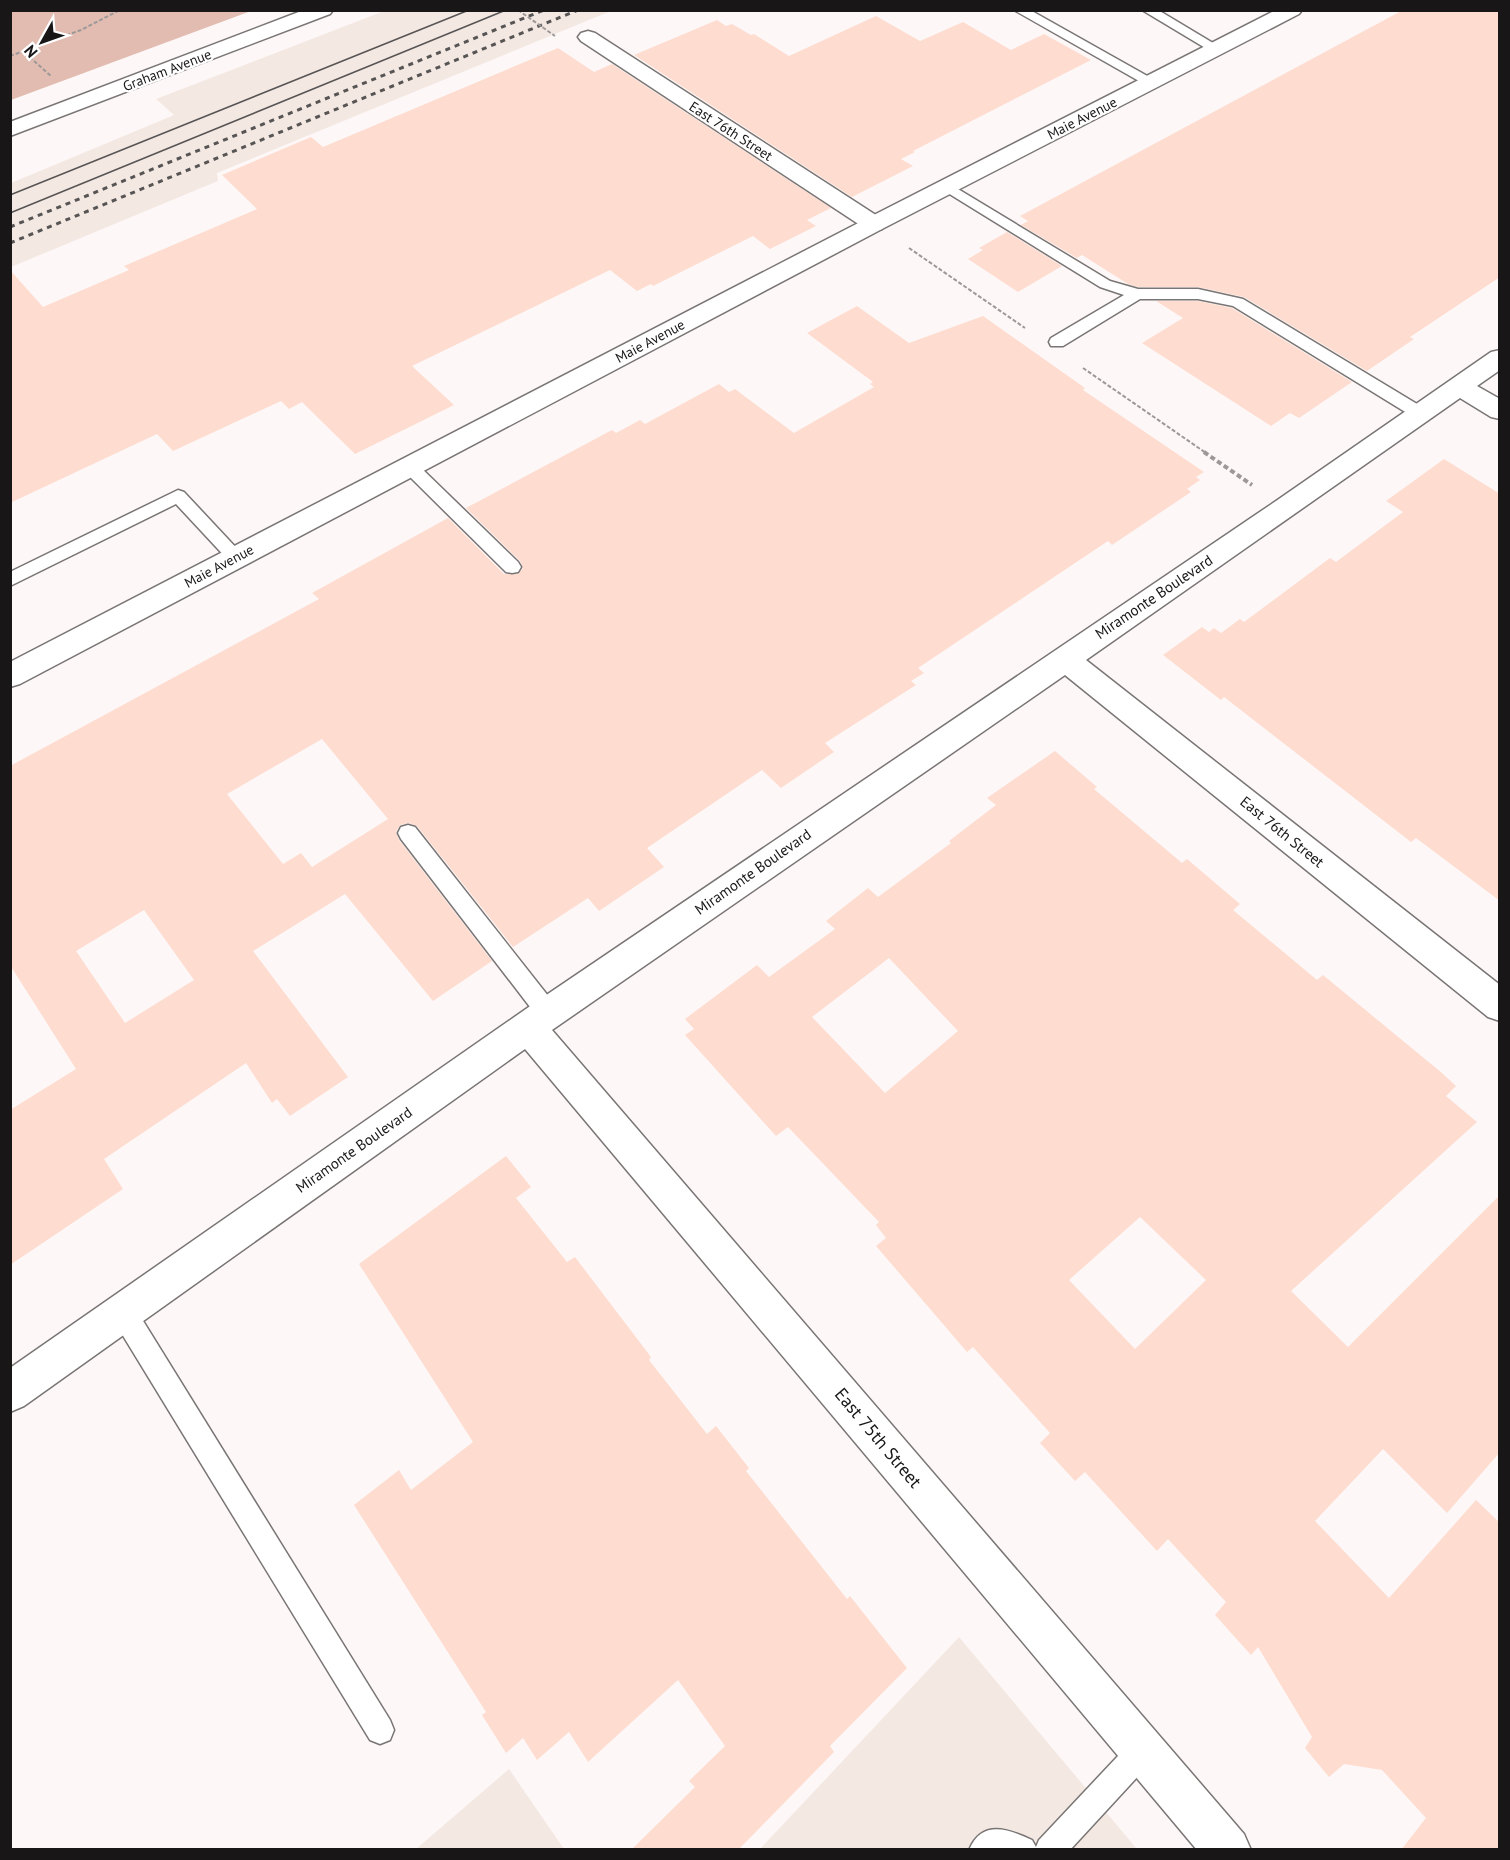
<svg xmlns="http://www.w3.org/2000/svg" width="1510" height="1860" font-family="'PT Sans',sans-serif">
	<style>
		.built { fill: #f4e8e3 }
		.green { fill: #e2bcb0 }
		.building { fill: #fedcd0; fill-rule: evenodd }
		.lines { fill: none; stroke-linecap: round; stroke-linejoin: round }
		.service-casing { stroke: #797574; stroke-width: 3 }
		.minor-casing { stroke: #797574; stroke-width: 3 }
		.tertiary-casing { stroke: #797574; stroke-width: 3 }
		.path-far1 { stroke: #9d9999; stroke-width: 2; stroke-dasharray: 4 2; stroke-linecap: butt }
		.path { stroke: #9d9999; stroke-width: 4; stroke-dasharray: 5 3; stroke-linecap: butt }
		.service { fill: #fff; fill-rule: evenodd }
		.minor { fill: #fff; fill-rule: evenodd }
		.tertiary { fill: #fff; fill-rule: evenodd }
		.tram { stroke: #575454; stroke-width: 1.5 }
		.rail { stroke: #575454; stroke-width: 3; stroke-dasharray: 5 5; stroke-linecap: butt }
		.path-bridge { stroke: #9d9999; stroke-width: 2; stroke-dasharray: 4 2; stroke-linecap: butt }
		.labels { text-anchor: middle; stroke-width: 4.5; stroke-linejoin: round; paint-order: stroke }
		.far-street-label { font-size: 14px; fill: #181616; stroke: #fff }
		.street-label { font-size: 15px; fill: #181616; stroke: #fff }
		.near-street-label { font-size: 18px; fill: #181616; stroke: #fff }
	</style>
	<rect width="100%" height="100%" fill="#fdf8f7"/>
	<g class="built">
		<path d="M384 11H611L217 173 218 181 11 267V183L174 115 156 99Z"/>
		<path d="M959 1637 1137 1849 759 1850Z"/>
		<path d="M509 1769 564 1849H416Z"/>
	</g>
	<path class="green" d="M11 10H251V11L11 100Z"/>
	<g class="building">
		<path d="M1403 10H1500V277L1410 337 1414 339 1367 371 1244 297 1198 287H1138L1128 284 1082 255 1077 258 1021 225 1028 221 1020 216Z"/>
		<path d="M876 16 920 41 963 22 1011 50 1044 34 1091 60 913 151 915 152 901 159 913 166 852 197 634 55 717 20 726 26 732 24 751 35 754 34 789 56Z"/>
		<path d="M558 48 594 72 612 64 831 208 807 220 816 226 770 249 753 236 653 286 651 284 637 291 610 270 412 366 454 405 355 454 302 402 289 409 281 401 173 451 157 434 10 503V270L43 307 129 270 124 266 257 209 222 175 311 137 323 147Z"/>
		<path d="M1007 232 1062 266 1018 292 968 259 983 250 979 248Z"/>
		<path d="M1156 301H1198L1232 308 1352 382 1299 418 1290 413 1271 426 1142 343 1183 318Z"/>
		<path d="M857 306 909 343 983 316 1085 388 1083 390 1204 472 1196 477 1200 480 1187 489 1191 492 1112 545 1108 541 918 668 924 673 911 681 916 685 825 743 834 752 781 788 762 770 647 848 664 867 599 911 588 898 513 947 417 826 409 823 400 825 396 832 399 840 492 961 433 1001 345 894 253 951 348 1077 290 1116 277 1099 272 1103 246 1063 104 1159 123 1189 10 1265V1110L76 1069 10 965V766L319 599 312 593 448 518 504 574H518L523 568 520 561 466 508 612 430 616 433 640 420 645 424 719 384 729 392 735 389 794 433 874 387 870 384 873 382 807 333ZM322 739 388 819 312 867 301 853 283 864 227 794ZM144 910 194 980 125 1023 76 951Z"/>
		<path d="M1444 459 1500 494V901L1416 838 1411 842 1224 697 1221 700 1163 655 1202 627 1209 632 1214 628 1221 633 1240 619 1244 622 1330 558 1336 562 1403 512 1386 501Z"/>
		<path d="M1055 751 1097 787 1094 789 1182 863 1187 859 1240 904 1233 910 1317 980 1323 975 1442 1073 1456 1086 1446 1096 1477 1122 1291 1291 1348 1347 1500 1195V1452L1447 1513 1383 1449 1315 1521 1389 1598 1476 1500 1500 1523V1850H1401L1426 1818 1382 1770 1344 1764 1329 1777 1305 1748 1312 1737 1258 1647 1251 1655 1215 1615 1226 1602 1168 1539 1157 1551 1085 1472 1075 1481 1040 1443 1050 1433 973 1347 967 1352 876 1246 886 1238 876 1225 879 1222 788 1127 776 1136 685 1035 694 1029 685 1019 757 965 769 977 835 929 826 921 868 888 878 897 951 843 949 841 996 805 987 798ZM889 958 958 1031 885 1093 812 1017ZM1140 1217 1206 1280 1135 1349 1069 1280Z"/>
		<path d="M506 1156 531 1187 516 1198 567 1262 575 1257 651 1357 649 1360 707 1434 716 1426 749 1468 746 1471 847 1599 850 1596 907 1668 830 1746 834 1752 738 1850H631L695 1787 689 1781 725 1746 678 1680 588 1762 569 1732 537 1760 523 1738 506 1753 482 1715 486 1712 354 1505 399 1470 411 1490 473 1442 359 1264Z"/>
	</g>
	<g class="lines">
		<defs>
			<g id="service">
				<path d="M1014 10H1030L1158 82 1156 85H1146Z"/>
				<path d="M1142 10H1158L1223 49 1222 52H1212Z"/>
				<path d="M948 183 1110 281 1138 289H1198L1243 299 1427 410 1429 414 1427 418H1415L1233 306 1198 299H1140L1063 346H1051L1049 342 1051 338 1124 295 1100 287 943 190 941 187 943 184Z"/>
				<path d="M410 461 416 463 518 562 521 567 518 572 512 573 506 572 404 471 402 467 404 463Z"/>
				<path d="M178 490 184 492 242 554 245 558 242 562 236 564 230 562 176 504 10 586V572Z"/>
				<path d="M408 825 415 827 556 1006 559 1013 556 1020 548 1023 540 1020 401 839 398 833 401 827Z"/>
				<path d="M123 1300 132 1303 390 1720 394 1730 390 1740 380 1744 370 1740 114 1321 111 1312 114 1303Z"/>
				<path d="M1143 1736 1153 1740 1157 1750 1153 1760 1070 1850H969C982 1819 1008 1829 1032 1840L1036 1847 1039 1840 1133 1740Z"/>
			</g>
			<g id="minor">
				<path d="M588 31 595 33 882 219 885 224 882 229 874 231 866 229 581 41 578 37 581 33Z"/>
				<path d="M1500 350V370L1477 386 1500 399V419L1491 417 1460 398 1086 660 1500 985V1021L1488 1017 1065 675 552 1030 1244 1834 1251 1850H1197L525 1049 24 1406 10 1412V1368L536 1002 1276 501 1491 352Z"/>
			</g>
			<g id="tertiary">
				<path d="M304 10H333L330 14 10 136V122Z"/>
				<path d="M1276 10H1302L1299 14 882 229 20 684 10 687V662L866 219Z"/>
			</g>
		</defs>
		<use href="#service" class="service-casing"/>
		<use href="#minor" class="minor-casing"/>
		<use href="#tertiary" class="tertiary-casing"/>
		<g class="path-far1">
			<path d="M25 53 51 76"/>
			<path d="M10 56 81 30 120 10"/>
			<path d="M909 248 1025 328"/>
			<path d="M1083 368 1206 453"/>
		</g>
		<path class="path" d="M1204 452 1252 485"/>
		<use href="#service" class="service"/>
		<use href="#minor" class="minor"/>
		<use href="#tertiary" class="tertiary"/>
		<g class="tram">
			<path d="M10 195 469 10"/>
			<path d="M10 213 506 10"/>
		</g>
		<g class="rail">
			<path d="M10 227 544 10"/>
			<path d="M10 243 578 10"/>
		</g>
		<path class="path-bridge" d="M518 10 555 36"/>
	</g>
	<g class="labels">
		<g class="far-street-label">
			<text transform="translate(167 70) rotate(-21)" y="5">Graham Avenue</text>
			<text transform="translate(1082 118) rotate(-27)" y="5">Maie Avenue</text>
			<text transform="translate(731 131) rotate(33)" y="5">East 76th Street</text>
			<text transform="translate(650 341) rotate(-28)" y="5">Maie Avenue</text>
			<text transform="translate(219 566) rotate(-28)" y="5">Maie Avenue</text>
		</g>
		<g class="street-label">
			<text transform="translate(1154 597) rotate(-34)" y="5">Miramonte Boulevard</text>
			<text transform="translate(1282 832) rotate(39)" y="5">East 76th Street</text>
			<text transform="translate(753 872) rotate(-35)" y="5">Miramonte Boulevard</text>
			<text transform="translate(354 1150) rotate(-35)" y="5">Miramonte Boulevard</text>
		</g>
		<g class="near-street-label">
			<text transform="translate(878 1438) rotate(50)" y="6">East 75th Street</text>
		</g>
	</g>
	<rect width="1510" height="1860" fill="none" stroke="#181616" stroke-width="24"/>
	<g transform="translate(42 42) rotate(230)" stroke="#ffffff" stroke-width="4.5" paint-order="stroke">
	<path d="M0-4.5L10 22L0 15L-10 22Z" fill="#181616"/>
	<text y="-9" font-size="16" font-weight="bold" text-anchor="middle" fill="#181616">N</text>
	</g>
</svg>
